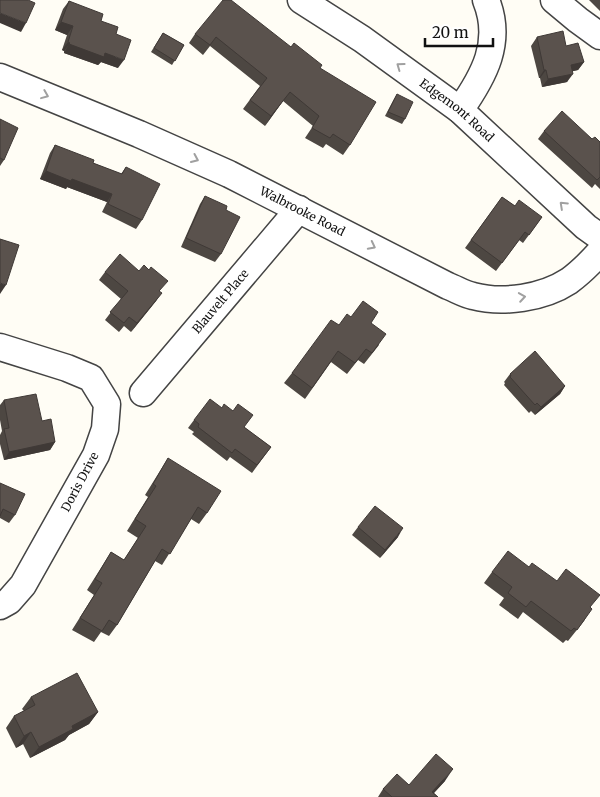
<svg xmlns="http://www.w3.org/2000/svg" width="600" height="797" font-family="Merriweather,serif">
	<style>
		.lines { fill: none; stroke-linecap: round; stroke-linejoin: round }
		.minor-casing { stroke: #444; stroke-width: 29 }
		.minor { stroke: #fff; stroke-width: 26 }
		.wall { fill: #4d4742 }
		.shaded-wall { fill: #3f3936 }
		.building { fill: #5a524d; stroke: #3f3936 }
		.oneway { stroke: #a0a0a0 }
		.labels { text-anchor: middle; stroke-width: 5; stroke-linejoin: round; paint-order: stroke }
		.street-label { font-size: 12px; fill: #111; stroke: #fff }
	</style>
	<rect width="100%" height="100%" fill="#fffdf5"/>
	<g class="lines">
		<defs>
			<g id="minor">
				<path id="s1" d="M301 0 362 39 460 110 586 227 600 237"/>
				<path d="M554 0 578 20 600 36"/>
				<path id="s2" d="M0 77 139 134 229 174 448 286C456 289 464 294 473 296 503 304 543 298 569 281 580 273 591 262 600 252"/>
				<path d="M460 110C484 76 503 42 486 0"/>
				<path d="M0 347 67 368 91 378 107 404 105 429 96 455 23 585 9 601 0 606"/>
				<path id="s3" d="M143 393 299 209"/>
			</g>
		</defs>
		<use href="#minor" class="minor-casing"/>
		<use href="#minor" class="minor"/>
	</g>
	<g class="wall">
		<path d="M589 0H600V11Z"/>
		<path d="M69 1 101 21 118 68 101 62 98 65 64 53V51L62 50 67 35 55 30 63 9Z"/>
		<path d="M163 33 184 45 172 65 151 52Z"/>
		<path d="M195 34 291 47 320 68 350 145 343 155 326 144 323 148 305 138 313 126 283 101 265 126 243 109 260 86 210 46 203 55 189 43Z"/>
		<path d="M537 37 566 46 584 62 578 70 572 71 567 82 542 87 540 78H539L531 46Z"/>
		<path d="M397 94 405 119 402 124 385 116 394 99Z"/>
		<path d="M0 119 4 160 0 166Z"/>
		<path d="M544 131 592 139 600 142V189L595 184 592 188 538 139Z"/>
		<path d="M55 145 93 163 121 174 126 167 142 220 136 229 102 212 107 202 67 187 66 189 40 179 50 153Z"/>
		<path d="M205 196 221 254 215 262 181 247 200 204Z"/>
		<path d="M502 197 515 206 542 217 523 243 519 240 496 271 465 248Z"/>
		<path d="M105 272 160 292 156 301 131 332 124 326 119 332 105 320 121 299 99 280Z"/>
		<path d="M351 317 371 323 379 345 364 364 358 360 347 374 331 362 305 399 284 383 292 373 339 325Z"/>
		<path d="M510 374 565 386 560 394 535 415 531 411 529 413 504 385 505 383 504 382Z"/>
		<path d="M4 400 42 421 55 442 50 450 4 460 0 444V435L2 431 0 420V405Z"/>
		<path d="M194 420 244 427 271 447 252 473 230 457 227 461 192 434 194 432 188 428Z"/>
		<path d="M168 458 207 513 199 524 191 519 162 565 155 561 117 625 109 636 101 632 94 642 72 630 94 595 87 590 111 552 124 560 138 538 127 531 148 497 145 495Z"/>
		<path d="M0 483 15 515 9 523 0 518Z"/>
		<path d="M358 527 398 537 380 558 352 535Z"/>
		<path d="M529 567 591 608 584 621 568 641 566 640 563 643 523 612 518 619 499 605 504 598 484 583 492 572Z"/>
		<path d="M31 697 98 712 89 724 69 735 65 740 30 758 23 744 16 748 6 728 14 716 24 711 22 709Z"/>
		<path d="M445 781 434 793 438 797H378L383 789 409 785Z"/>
	</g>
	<g class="shaded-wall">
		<path d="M0 13 26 23 21 32 0 23Z"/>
		<path d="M61 22 73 26 67 35 55 30Z"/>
		<path d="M68 42 70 43 64 51 62 50Z"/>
		<path d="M69 44 105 53 124 60 118 68 101 62 98 65 64 53Z"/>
		<path d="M584 62 578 70 565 73 571 65Z"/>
		<path d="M544 70H546L540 78H539Z"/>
		<path d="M573 74 567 82 542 87 548 79Z"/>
		<path d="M290 92 283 101 265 126 271 116Z"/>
		<path d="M46 171 72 179 112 194 107 202 67 187 66 189 40 179Z"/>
		<path d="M0 283 6 285 0 294Z"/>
		<path d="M162 293 156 301 131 332 137 323Z"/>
		<path d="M565 386 560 394 535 415 541 407Z"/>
		<path d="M55 442 50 450 4 460 9 452Z"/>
		<path d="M403 528 398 537 380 558 385 550Z"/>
		<path d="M98 712 89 724 69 735 65 740 30 758 39 747 72 726Z"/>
		<path d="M31 732 23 744 16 748 24 736Z"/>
		<path d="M453 769 445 781 430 797 432 792Z"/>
	</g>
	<g class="building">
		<path d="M0 0H28L35 3 26 23 0 13Z"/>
		<path d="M223 0H231L291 47 294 43 322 65 320 68 376 102 350 145 333 134 330 138 312 128 319 116 290 92 271 116 250 100 267 78 216 37 210 45 195 34Z"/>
		<path d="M69 1 103 14 101 21 118 27 116 34 131 40 124 60 105 53 104 57 69 44 70 43 68 42 73 26 61 22Z"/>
		<path d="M563 31 566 46 578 43 584 62 571 65 573 74 548 79 546 70H544L537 37Z"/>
		<path d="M163 33 184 45 175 61 154 48Z"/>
		<path d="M397 94 413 102 405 119 388 112Z"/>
		<path d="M562 111 592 139 595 137 600 142V177L597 180 544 131Z"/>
		<path d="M0 119 18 128 4 160 0 158Z"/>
		<path d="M55 145 94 160 93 163 122 174 126 167 160 184 142 220 108 204 112 194 72 179 71 181 46 171Z"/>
		<path d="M205 196 227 206 226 210 240 217 221 254 186 238Z"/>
		<path d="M502 197 515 206 519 200 542 217 529 235 525 232 502 263 471 240Z"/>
		<path d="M0 239 19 245 6 285 0 283Z"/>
		<path d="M120 254 139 271 144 265 149 270 151 267 168 281 159 291 162 293 137 323 129 317 124 323 110 312 128 291 105 272Z"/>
		<path d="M363 301 378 312 371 323 386 334 372 353 366 349 355 363 338 351 312 388 292 373 331 320 339 325 347 314 351 317Z"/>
		<path d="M535 351 565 386 541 407 537 403 535 405 510 377 511 375 510 374Z"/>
		<path d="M36 394 42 421 51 419 55 442 9 452 4 429 9 428 4 400Z"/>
		<path d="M210 399 222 408 224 404 233 411 238 404 253 415 244 427 271 447 257 465 235 449 232 453 198 427 199 424 194 420Z"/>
		<path d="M168 458 221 491 207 513 198 507 170 554 162 549 117 625 109 620 102 631 80 618 102 583 95 579 111 552 124 560 146 526 135 519 156 486 153 484Z"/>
		<path d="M0 483 25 494 15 515 3 509 0 516Z"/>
		<path d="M375 506 403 528 385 550 358 527Z"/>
		<path d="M508 551 529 567 532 563 557 581 566 569 600 595 590 607 592 609 577 630 574 628 571 631 531 601 526 607 508 593 512 587 492 572Z"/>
		<path d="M77 673 98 712 72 726 73 729 39 747 31 732 24 736 14 716 35 705 31 697Z"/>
		<path d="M436 754 453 769 432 792 438 797H392L383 789 397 774 409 785Z"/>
	</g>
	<defs><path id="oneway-chevron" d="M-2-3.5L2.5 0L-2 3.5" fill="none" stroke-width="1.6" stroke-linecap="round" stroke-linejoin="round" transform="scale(1.25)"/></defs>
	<g class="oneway">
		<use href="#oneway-chevron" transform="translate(400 66) rotate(-144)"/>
		<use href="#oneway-chevron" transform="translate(45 95) rotate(22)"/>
		<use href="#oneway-chevron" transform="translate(195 159) rotate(24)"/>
		<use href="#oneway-chevron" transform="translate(563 205) rotate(-137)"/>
		<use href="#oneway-chevron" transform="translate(372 246) rotate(27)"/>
		<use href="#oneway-chevron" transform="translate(522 297) rotate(-9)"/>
	</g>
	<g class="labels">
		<g class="street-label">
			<text dy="4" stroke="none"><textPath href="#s1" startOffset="191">Edgemont Road</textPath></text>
			<text dy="4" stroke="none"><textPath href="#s2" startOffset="331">Walbrooke Road</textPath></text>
			<text dy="4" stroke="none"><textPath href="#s3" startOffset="120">Blauvelt Place</textPath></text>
			<text transform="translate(80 482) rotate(-62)" y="4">Doris Drive</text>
		</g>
	</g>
	<path d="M425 38v8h68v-8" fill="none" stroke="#111111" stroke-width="2.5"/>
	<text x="432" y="38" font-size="15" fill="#111111" stroke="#ffffff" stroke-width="4" paint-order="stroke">20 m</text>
</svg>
